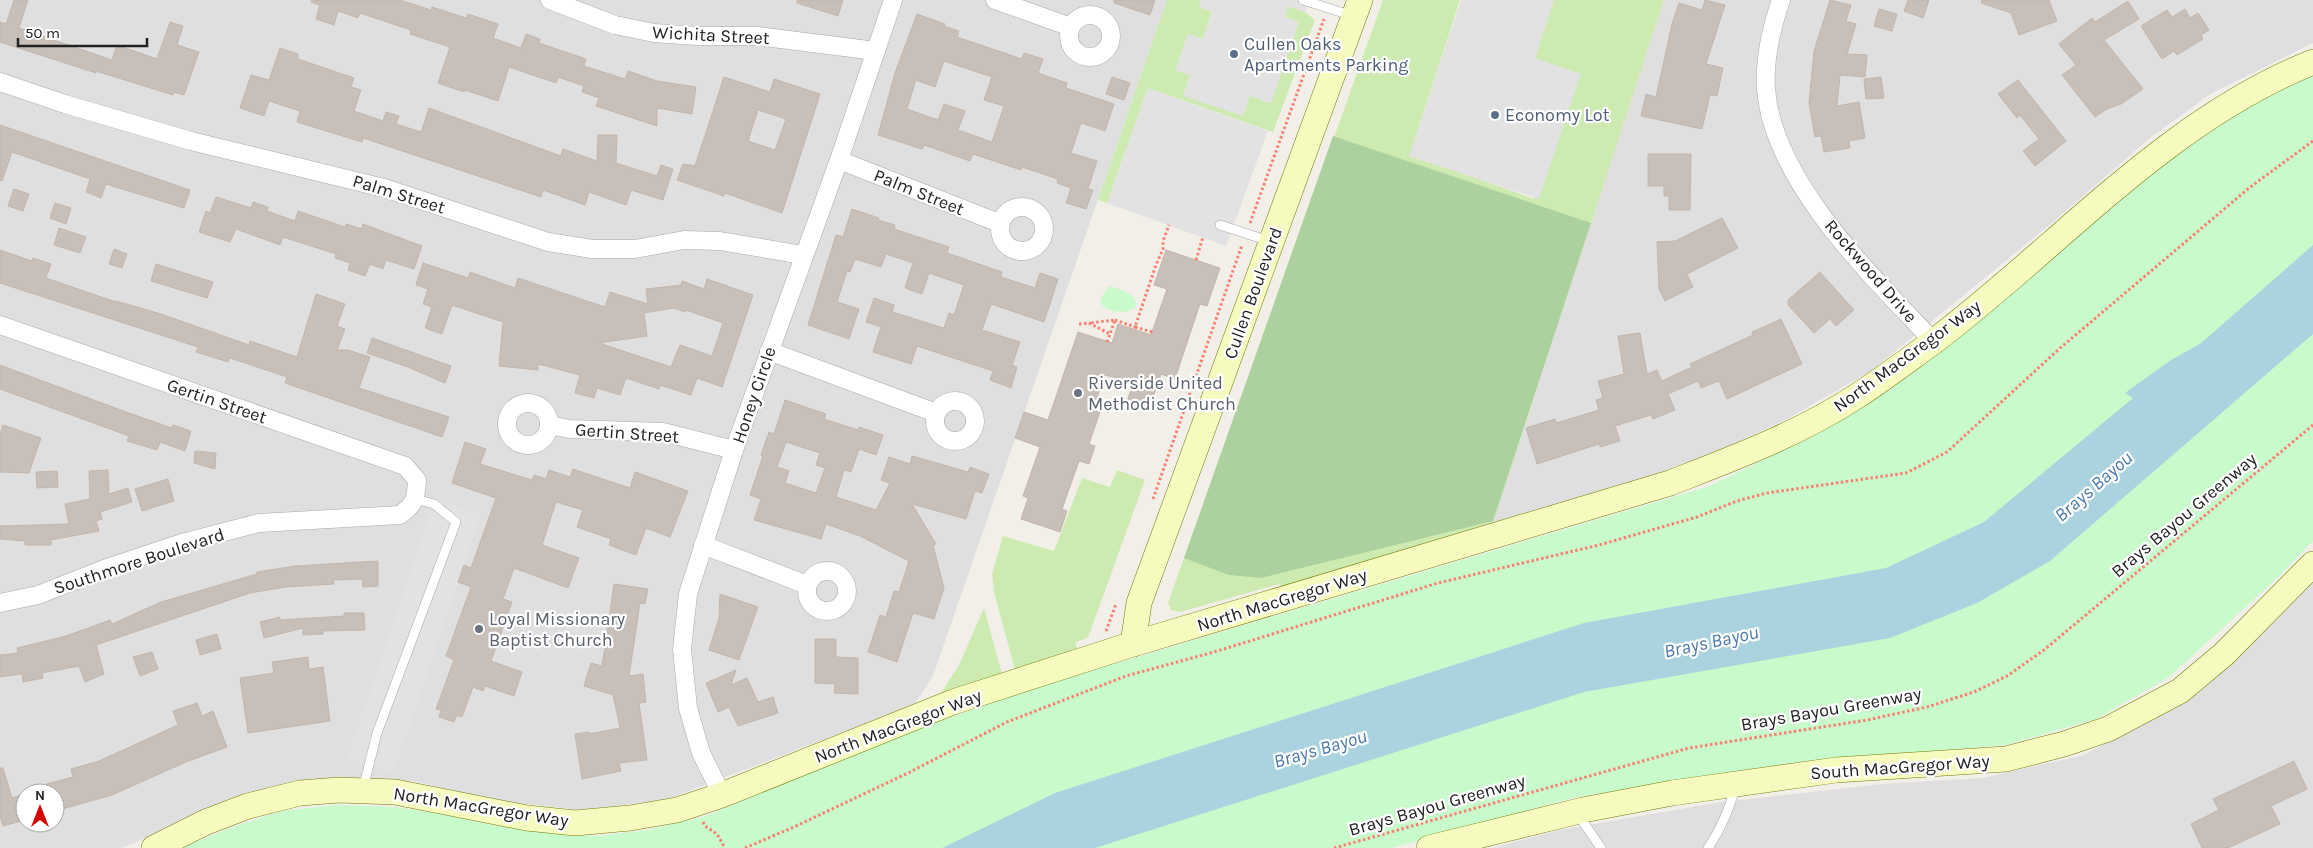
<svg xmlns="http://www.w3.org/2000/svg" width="2313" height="848" font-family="Karla,sans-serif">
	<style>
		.residential { fill: #e0dfdf; fill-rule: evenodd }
		.grass { fill: #cdebb0 }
		.forest { fill: #add19e }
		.park { fill: #c8facc }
		.parking { fill: #e2e2e2 }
		.water { fill: #aad3df }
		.building { fill: #c7bfb8; stroke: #c4b6ab; fill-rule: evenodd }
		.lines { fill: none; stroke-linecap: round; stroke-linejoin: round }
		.lane-casing { stroke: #a9a9a9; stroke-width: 10 }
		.street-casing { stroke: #a9a9a9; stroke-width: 19 }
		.secondary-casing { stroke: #707d05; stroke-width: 26 }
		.path { stroke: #fa8072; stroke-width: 3; stroke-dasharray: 2.5 2.5; stroke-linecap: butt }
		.lane { stroke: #fff; stroke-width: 9 }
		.street { stroke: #fff; stroke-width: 18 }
		.secondary { stroke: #f7fabf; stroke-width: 25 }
		.service-dot { fill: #5c6f8a; stroke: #fff; stroke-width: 2 }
		.worship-dot { fill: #6b7280; stroke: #fff; stroke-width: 2 }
		.labels { text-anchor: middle; stroke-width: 4.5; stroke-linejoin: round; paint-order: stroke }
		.street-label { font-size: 18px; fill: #222; stroke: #fff }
		.service-label { font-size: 18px; fill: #4e5e75; stroke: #fff; text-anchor: start }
		.worship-label { font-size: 18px; fill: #5b616d; stroke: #fff; text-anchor: start }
		.water-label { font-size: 19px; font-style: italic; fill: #4a7aab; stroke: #fff }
	</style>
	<rect width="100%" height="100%" fill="#f2efe9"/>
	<g class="residential">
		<path d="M0 0H1167L933 676 914 705 668 799 583 810 498 801 413 781 342 779 211 809 122 848H0ZM25 793H55V823H25Z"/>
		<path d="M1664 0H2313V43L2212 93 2151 137 2053 222 1871 371 1787 419 1712 454 1628 487 1492 526Z"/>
		<path d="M2313 582V848H1492L1559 830 1721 802 1882 784 1983 778 2084 755 2199 693Z"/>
	</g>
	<g class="grass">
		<path d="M1167 0H1201L1199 7 1212 11 1203 39 1188 34 1176 70 1190 75 1243 116 1250 96 1270 103 1298 22 1284 17 1288 6 1305 12 1315 20 1273 132 1148 88 1107 203 1098 200Z"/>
		<path d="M1383 0H1460L1410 154 1534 199 1580 75 1533 58 1551 0H1664L1492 526 1281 588 1279 584 1180 612 1171 610 1168 603Z"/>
		<path d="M1117 470 1145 480 1089 635 1087 638 1076 642 1077 649 1015 670 994 592 992 574 1003 536 1054 551 1082 478 1110 487Z"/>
		<path d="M984 608 1002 674 939 696 959 665Z"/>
	</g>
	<path class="forest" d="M1333 136 1591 223 1493 521 1261 578 1229 575 1184 558Z"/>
	<g class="park">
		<path d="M2313 74V541L2276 579 2169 677 2096 719 2005 745 1789 763 1572 798 1392 848H182L230 828 282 811 336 805 394 807 443 814 492 825 541 832 599 836 648 830 706 816 909 732 1044 685 1710 486 1817 434 1860 408 1909 376 1965 331 2148 175 2239 112 2291 83Z"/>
		<path d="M1109 286 1125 291 1135 298 1136 307C1127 315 1104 313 1100 301Z"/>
	</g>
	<g class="parking">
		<path d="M1201 0H1309L1305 12 1288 6 1285 17 1299 22 1271 103 1250 96 1243 116 1183 96 1190 75 1175 70 1188 34 1203 39 1212 12 1199 7Z"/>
		<path d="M1461 0H1554L1535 58 1581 74 1539 199 1409 156Z"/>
		<path d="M1148 88 1268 131 1226 246 1107 203Z"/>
		<path d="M435 499 481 515 393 773 347 758Z"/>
	</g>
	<path class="water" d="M2313 245V334L2050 561 1977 603 1890 638 1584 692 1095 848H942L1055 793 1584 623 1886 568 1984 522 2133 398 2125 393 2171 360 2200 344Z"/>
	<g class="building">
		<path d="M14 0H28L19 28 112 60 117 45 157 59 170 22 183 26 177 45 199 52 184 95 174 92 173 95 96 71V73L0 42V22L6 24Z"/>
		<path d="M312 0H400L431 10 432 7 466 18 468 14 498 24 493 38 521 48 526 34 540 39 539 43 586 59 584 66 625 79 628 71 657 81 696 87 692 114 657 108V126L596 106 599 98 582 92 584 86 558 77 556 83 509 67 498 101 465 90 464 92 438 83 450 47 410 34 411 30 360 13 358 18 338 11 334 25 316 19 320 5 311 2Z"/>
		<path d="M797 0H843L838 16 797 3Z"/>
		<path d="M1114 0H1155L1150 15 1114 3Z"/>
		<path d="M1705 0 1725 5 1706 64 1723 68 1717 96 1710 95 1702 129 1641 116 1646 94 1656 97 1672 24 1679 3 1702 10Z"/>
		<path d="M1830 0 1851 5 1846 21 1856 24 1847 54 1867 55 1865 77 1840 75 1837 106 1859 102 1865 138 1849 141 1850 148 1824 152 1821 136 1815 137 1809 103 1814 51Z"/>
		<path d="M1908 0H1929L1923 18 1904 11Z"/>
		<path d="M1982 0H2049L2057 21 2019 35 2011 13 1981 3Z"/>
		<path d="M2128 1 2139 19 2104 40 2143 89 2121 104 2107 109 2095 117 2062 75 2076 65 2059 44 2092 18 2095 22Z"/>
		<path d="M1879 9 1897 14 1892 31 1874 26Z"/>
		<path d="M2185 9 2190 18 2198 13 2209 30 2201 35 2203 39 2177 55 2174 51 2162 59 2141 26 2167 10 2172 17Z"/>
		<path d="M917 14 945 24 944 26 959 31 957 37 1022 59 1024 53 1043 59 1038 73 1067 83 1066 88 1114 104 1105 131 1081 123 1071 153 1097 161 1088 189 1093 190 1086 209 1066 203 1071 188 1057 183 1058 179 1022 167 1021 170 973 154 970 161 924 145 922 149 878 135 895 73ZM944 61 992 77 984 100 1004 106 992 142 958 130 965 111 944 104 938 120 907 109 916 80 935 87Z"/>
		<path d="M280 48 298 54V59L354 78 351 87 361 90 354 111 383 121 386 112 399 116 396 124 421 132 429 108 561 156 563 149 597 161 598 135H617L616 163 657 176 661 165 673 169 663 200 631 190 626 205 589 192 585 205 543 190 541 197 363 138 362 142 297 122 300 111 269 101 264 116 240 108 251 75 269 80Z"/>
		<path d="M724 77 770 92 774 79 820 94 782 213 725 193 724 196 677 180 683 164 695 166ZM758 110 786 119 775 150 748 141Z"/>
		<path d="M1112 77 1130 83 1124 100 1106 94Z"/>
		<path d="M1881 77 1884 98 1866 99 1864 79Z"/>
		<path d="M2018 80 2066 141 2035 166 2023 151 2039 139 2020 115 2017 118 1998 94Z"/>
		<path d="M0 125 190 190 184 208 106 184 101 198 86 192 90 179 12 152 2 181 0 180Z"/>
		<path d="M1648 154H1691L1690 210H1669V196H1664V186H1648Z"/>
		<path d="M14 189 29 194 23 211 8 206Z"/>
		<path d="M216 197 251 208 253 202 268 207 267 211 295 221 298 211 345 227 346 224 362 229 363 224 422 246 414 269 386 260 383 269 370 264 365 276 348 270 350 263 335 258 336 254 283 237 280 245 236 229 230 242 199 232 206 211 210 213Z"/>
		<path d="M55 203 71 208 66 224 50 218Z"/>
		<path d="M852 209 879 218 878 220 895 225 894 229 949 247 947 253 1002 272 1001 277 1035 288 1040 273 1058 279 1044 322 991 304 982 330 1020 342 1012 365 1017 367 1011 388 990 380 993 371 917 346 911 364 873 352 881 327 866 322 874 298 894 305 892 312 944 328 949 313 954 315 964 285 929 273 922 294 905 288 913 263 886 254 881 267 855 259 850 272 847 271 837 302 859 309 849 339 808 325 836 235 843 237Z"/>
		<path d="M1722 218 1738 248 1687 274 1693 287 1665 301 1659 289 1657 242 1675 241Z"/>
		<path d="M59 228 86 237 80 253 54 245Z"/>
		<path d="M114 249 127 254 122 268 109 264Z"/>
		<path d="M0 250 32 261 33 258 51 264 46 278 116 302V301L161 314 249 345 250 341 297 357 316 294 345 304 337 326 345 329 337 350H348L370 357 359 388 449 417 442 437 285 383 287 377 230 358 228 362 196 352 198 347 0 283Z"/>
		<path d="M1166 250 1220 268 1207 306 1200 304 1175 379 1161 374 1149 409 1127 401 1133 384 1105 375 1093 409 1100 412 1089 444 1095 446 1089 464 1079 461 1062 509 1067 511 1060 532 1021 519 1028 498 1023 496 1040 447 1015 438 1024 412 1048 420 1078 332 1112 343 1118 324 1151 335 1167 289 1154 285Z"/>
		<path d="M423 263 468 278 470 272 515 288 518 278 605 307 610 292 648 304 646 289 681 285 682 281 704 289 707 279 753 295 722 387 697 378 691 395 660 385 659 389 626 378 620 395 597 388 594 398 575 393 580 375 538 364V370L499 366 503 322 452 305 442 334 425 328 432 307 423 304 428 289 416 285ZM674 308 685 312 686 310 723 323 712 356 680 345 671 367 599 343 647 336 644 313Z"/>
		<path d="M156 264 213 282 207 298 151 281Z"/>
		<path d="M1820 272 1854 310 1836 326 1830 319 1814 333 1788 305V300Z"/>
		<path d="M1781 319 1802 364 1727 399 1719 381 1701 388 1698 381 1668 394 1675 410 1653 419 1651 415 1615 426 1620 441 1600 447 1599 444 1537 464 1526 428 1555 419 1556 423 1599 410 1596 400 1603 398 1598 381 1624 374 1618 336 1640 333 1647 374 1657 370 1662 381 1692 367 1690 364 1753 335 1752 332Z"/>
		<path d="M372 338 451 366 445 383 408 367 367 353Z"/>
		<path d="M0 365 126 412 172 428 173 425 191 431 185 451 160 442 157 450 127 441 129 436 0 389Z"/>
		<path d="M785 400 826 414 824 419 858 430 859 427 883 435 876 455 859 449 851 472 844 470 836 497 876 510 890 483 881 480 889 457 910 464 912 456 968 472 970 467 989 474 982 493 975 491 966 519 912 504 936 544 933 545 944 588 934 619 913 613 897 662 868 652 880 615 886 617 894 591 899 592 909 561 860 536 826 524 821 539 754 520 761 499 750 495 763 456 761 455 769 432 774 434ZM786 442 820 453 816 465 825 468 816 493 785 483 789 471 777 467Z"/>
		<path d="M3 425 41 438 29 473 0 472V434Z"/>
		<path d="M465 442 486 449 480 464 532 480 534 475 546 479 549 470 570 477 573 469 630 488 635 472 688 491 670 537 646 528 636 555 609 545 611 539 577 527 583 510 556 502 542 545 579 558 568 588 514 568 503 599 512 602 491 661 522 672 514 696 485 686 483 691 473 687 462 717 457 715 454 722 439 717 441 710 436 709 454 660 446 656 471 587 458 582 464 565 471 568 496 498 452 483Z"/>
		<path d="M195 451 216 453 215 469 194 463Z"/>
		<path d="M108 470 109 494 128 488 132 502 100 512 102 519 96 521 99 531 51 540V545H25V541L0 539V526L69 524 65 504 90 499 89 471Z"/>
		<path d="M57 471 58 487 37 488 36 472Z"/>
		<path d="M168 479 174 501 142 511 135 489Z"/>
		<path d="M378 561V586L363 587 362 579 333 580 334 584 286 587 250 593 96 645 104 674 85 682 79 666 42 673 43 678 23 682 22 674 0 677V655L18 653 17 648 66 636 110 620 112 624 161 602 257 574V572L295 566Z"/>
		<path d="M614 584 648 589 645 604 640 603 629 676 643 674 646 702 639 703 647 760 619 763 621 771 582 779 575 734 589 732V734L620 728 613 695 584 686 591 663 602 666Z"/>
		<path d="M720 594 758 607 739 660 709 650 719 618Z"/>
		<path d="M344 613H364L365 630 323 631V634L303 635V628L264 638 260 622 280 617V620L344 616Z"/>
		<path d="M217 634 221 649 200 655 196 640Z"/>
		<path d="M815 639H836V657L858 658V694L834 693 835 684 815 683Z"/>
		<path d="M152 652 158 669 140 676 133 657Z"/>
		<path d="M308 657 309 669 323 667 330 721 248 733 240 678 274 673 272 662Z"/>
		<path d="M736 670 731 685 747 678 758 702 773 697 778 713 738 726 729 707 718 712 706 683Z"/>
		<path d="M197 703 202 716 213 711 227 747 186 762 112 795 55 811V793H29L28 789 73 777 71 769 99 761 178 725 173 711Z"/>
		<path d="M2294 761 2307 789 2271 806 2280 824 2228 848H2202L2191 824 2219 810 2213 799Z"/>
		<path d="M0 768H3L12 798 25 794V820L3 826 0 816Z"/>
	</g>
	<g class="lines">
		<defs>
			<g id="lane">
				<path d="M1303 0 1353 16"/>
				<path d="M1220 225 1269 241"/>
				<path d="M363 789 377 733 456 522 434 504 415 499"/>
				<path d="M1577 813 1601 848"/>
				<path d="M1708 848C1722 828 1729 808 1736 786"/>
			</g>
			<g id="street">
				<path d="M550 0 615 25 654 33 697 36H757L876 51"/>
				<path d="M995 0 1071 27"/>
				<path d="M1781 0C1771 29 1764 58 1766 89 1773 182 1873 277 1933 341"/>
				<circle cx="1090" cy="36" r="21"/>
				<path d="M0 82 65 104 191 141 384 188 548 242 592 249H635L684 240 720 241 803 255"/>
				<path d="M839 160 999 223"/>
				<circle cx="1022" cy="229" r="22"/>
				<path d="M0 325 405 466 417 480C416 499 415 504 400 515L259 523 182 543 104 569 38 595 0 603"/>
				<path d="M769 351 936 413"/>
				<circle cx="955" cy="421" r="20"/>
				<circle cx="528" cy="424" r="21"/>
				<path d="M549 425 570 429 663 432 734 450"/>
				<path d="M703 545 807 585"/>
				<circle cx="827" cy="591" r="20"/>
				<path d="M722 795 701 753 688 708 682 649 688 594 734 450 839 160 893 0"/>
			</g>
			<g id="secondary">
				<path d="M1133 644 1139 603 1360 0"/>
				<path d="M154 848 206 822 248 806 300 793 339 790 395 792 527 818 575 823 630 818 677 810 722 795 953 702 1133 644 1670 483C1734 458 1799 434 1857 396 1883 379 1908 360 1933 342 2059 247 2164 122 2313 62"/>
				<path d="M1429 848 1583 810 1672 793 1836 770 2006 759 2064 744 2108 729 2180 691 2224 654 2313 564"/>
			</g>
		</defs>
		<use href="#lane" class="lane-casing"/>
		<use href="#street" class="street-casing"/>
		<use href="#secondary" class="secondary-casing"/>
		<g class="path">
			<path d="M1250 223 1324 19"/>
			<path d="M1196 260 1203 237"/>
			<path d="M1115 320 1135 327 1134 329"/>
			<path d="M1079 324 1089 323 1110 334 1115 320 1089 323"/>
			<path d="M1152 332 1135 327 1156 265 1163 249V241L1169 225"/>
			<path d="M1107 342 1110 334"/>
			<path d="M1153 499 1242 245"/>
			<path d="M1106 631 1116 604"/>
			<path d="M703 822 705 826 717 834 725 848"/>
			<path d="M745 848 794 827 908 773 1007 722 1126 676 1214 652 1438 583 1599 545 1697 517 1737 501 1767 493 1906 473 1947 452 2059 349 2249 188 2313 141"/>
			<path d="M1334 848 1689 748 1867 720 1927 707 1974 692 2007 676 2044 650 2313 425"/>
		</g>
		<use href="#lane" class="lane"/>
		<use href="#street" class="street"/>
		<use href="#secondary" class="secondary"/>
	</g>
	<g class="service-dot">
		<circle cx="1234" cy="54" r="5"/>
		<circle cx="1495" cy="115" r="5"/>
	</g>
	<g class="worship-dot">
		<circle cx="1078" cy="393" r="5"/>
		<circle cx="479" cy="629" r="5"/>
	</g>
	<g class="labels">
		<g class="street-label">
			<text transform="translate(711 35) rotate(3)" y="6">Wichita Street</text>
			<text transform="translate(919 192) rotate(22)" y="6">Palm Street</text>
			<text transform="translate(399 194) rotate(17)" y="6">Palm Street</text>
			<text transform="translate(1871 271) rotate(49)" y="6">Rockwood Drive</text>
			<text transform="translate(1253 293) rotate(-70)" y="6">Cullen Boulevard</text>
			<text transform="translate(1907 356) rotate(-36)" y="6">North MacGregor Way</text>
			<text transform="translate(754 395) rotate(-71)" y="6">Honey Circle</text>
			<text transform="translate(217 401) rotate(19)" y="6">Gertin Street</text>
			<text transform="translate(627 433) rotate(4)" y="6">Gertin Street</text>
			<text transform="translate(2184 515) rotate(-40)" y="6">Brays Bayou Greenway</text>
			<text transform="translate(139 561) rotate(-18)" y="6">Southmore Boulevard</text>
			<text transform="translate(1282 600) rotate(-17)" y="6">North MacGregor Way</text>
			<text transform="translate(1831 709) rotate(-10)" y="6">Brays Bayou Greenway</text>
			<text transform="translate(898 726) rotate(-21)" y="6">North MacGregor Way</text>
			<text transform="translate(1900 767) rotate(-4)" y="6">South MacGregor Way</text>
			<text transform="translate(1437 805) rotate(-16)" y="6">Brays Bayou Greenway</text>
			<text transform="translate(481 807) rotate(9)" y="6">North MacGregor Way</text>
		</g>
		<g class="service-label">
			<text x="1244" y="50">Cullen Oaks<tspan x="1244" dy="21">Apartments Parking</tspan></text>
			<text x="1505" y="121">Economy Lot</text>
		</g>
		<g class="worship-label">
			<text x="1088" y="389">Riverside United<tspan x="1088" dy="21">Methodist Church</tspan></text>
			<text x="489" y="625">Loyal Missionary<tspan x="489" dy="21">Baptist Church</tspan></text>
		</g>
		<g class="water-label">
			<text transform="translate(2093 486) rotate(-41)" y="7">Brays Bayou</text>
			<text transform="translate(1711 641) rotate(-12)" y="7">Brays Bayou</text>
			<text transform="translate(1320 748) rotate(-16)" y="7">Brays Bayou</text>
		</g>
	</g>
	<g transform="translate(40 808)"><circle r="24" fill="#ffffff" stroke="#a7a7a7"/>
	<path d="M0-4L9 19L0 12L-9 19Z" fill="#d40000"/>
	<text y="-8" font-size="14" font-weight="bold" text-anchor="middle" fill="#222222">N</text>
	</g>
	<path d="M18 38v8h129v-8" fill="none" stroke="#222222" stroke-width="2.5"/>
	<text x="25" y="38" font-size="15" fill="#222222" stroke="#ffffff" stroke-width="4" paint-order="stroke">50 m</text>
</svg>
